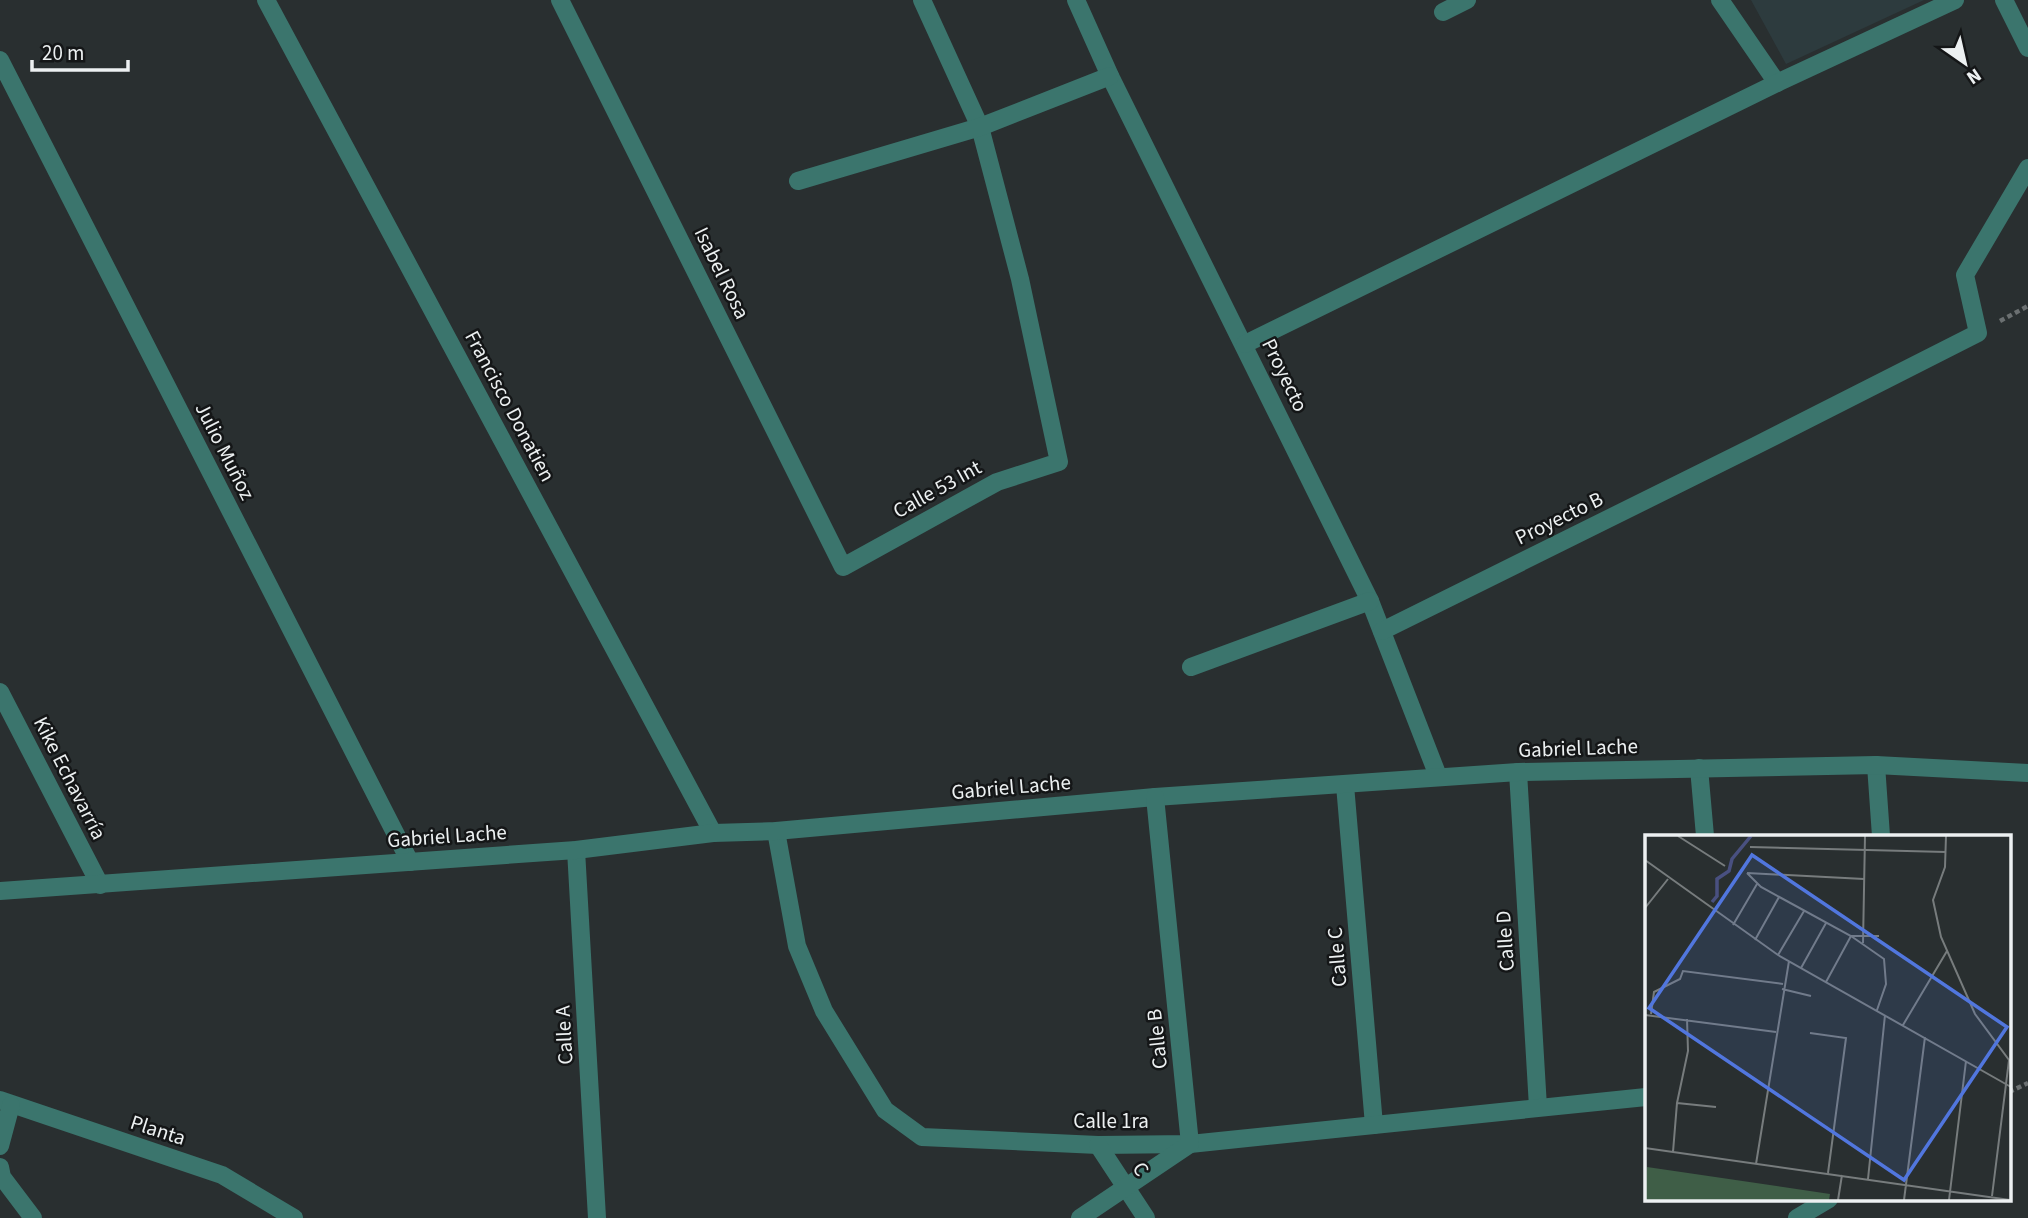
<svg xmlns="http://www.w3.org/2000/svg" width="2028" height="1218" font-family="'Source Sans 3',sans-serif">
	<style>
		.built { fill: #2d3b3e }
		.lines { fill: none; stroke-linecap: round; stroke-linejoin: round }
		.path { stroke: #6b7071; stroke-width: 4.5; stroke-dasharray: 5 3.5; stroke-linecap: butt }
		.minor { stroke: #3b756d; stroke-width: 18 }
		.labels { text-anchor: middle; stroke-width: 5; stroke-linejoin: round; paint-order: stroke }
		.street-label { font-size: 21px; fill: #ecf0f1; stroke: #141617 }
		.inset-river { fill: none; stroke: #495080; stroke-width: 3.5 }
		.inset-road { fill: none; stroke: #777c7d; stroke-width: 2 }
		.view { fill: #5176de; fill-opacity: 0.15; stroke: #5176de; stroke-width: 3.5 }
		.inset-edge { fill: none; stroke: #ecf0f1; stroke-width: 3.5 }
	</style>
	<rect width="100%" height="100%" fill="#292f30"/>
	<path class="built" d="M1751 0H1924L1786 64Z"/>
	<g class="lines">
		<g class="path">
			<path d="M2000 321 2028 306"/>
			<path d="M2009 1092 2028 1083"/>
		</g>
		<g class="minor">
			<path d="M266 0 713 833"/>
			<path d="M560 0 843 567 997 482 1059 462 1020 279 980 127 922 0"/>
			<path d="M1076 0 1110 76 1370 601 1438 776"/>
			<path d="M1720 0 1777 83"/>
			<path d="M2004 0 2028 48"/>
			<path d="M1443 12 1467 0"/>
			<path d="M0 60 410 862"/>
			<path d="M798 181 980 127 1110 76"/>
			<path d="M1245 344 1777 83 1955 0"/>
			<path d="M1382 631 1755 446 1978 333 1965 275 2028 168"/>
			<path d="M1191 667 1370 601"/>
			<path d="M0 692 100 885"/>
			<path d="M1876 765 1881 836"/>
			<path d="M1699 768 1705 836"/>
			<path d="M1518 772 1538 1107"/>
			<path d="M1345 785 1374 1125"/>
			<path d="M776 831 797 946 824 1011 885 1110 922 1137 1098 1145 1190 1144 1646 1097"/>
			<path d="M576 850 597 1218"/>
			<path d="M0 891 576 850 713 833 776 831 1155 797 1518 772 1876 765 2028 773"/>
			<path d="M0 1100 222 1175 294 1218"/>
			<path d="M1098 1145 1146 1218"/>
			<path d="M0 1146 11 1105"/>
			<path d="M0 1167 2 1177 33 1218"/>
			<path d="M1080 1218 1190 1144 1155 797"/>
			<path d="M1797 1218 1829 1199"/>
		</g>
	</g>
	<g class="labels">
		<g class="street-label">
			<text transform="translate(722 273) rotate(64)" y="7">Isabel Rosa</text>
			<text transform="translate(1285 375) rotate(64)" y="7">Proyecto</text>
			<text transform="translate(510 406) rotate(62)" y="7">Francisco Donatien</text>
			<text transform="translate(225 451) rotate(63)" y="7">Julio Muñoz</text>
			<text transform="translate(937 489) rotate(-29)" y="7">Calle 53 Int</text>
			<text transform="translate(1559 518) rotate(-26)" y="7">Proyecto B</text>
			<text transform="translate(1578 748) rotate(-2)" y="7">Gabriel Lache</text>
			<text transform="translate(70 778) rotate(63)" y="7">Kike Echavarría</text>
			<text transform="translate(1011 787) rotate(-5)" y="7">Gabriel Lache</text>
			<text transform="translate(447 836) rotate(-4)" y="7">Gabriel Lache</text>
			<text transform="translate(1505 941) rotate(-94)" y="7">Calle D</text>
			<text transform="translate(1337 957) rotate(-95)" y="7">Calle C</text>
			<text transform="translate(564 1035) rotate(-93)" y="7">Calle A</text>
			<text transform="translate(1157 1039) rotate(-96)" y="7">Calle B</text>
			<text x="1111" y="1128">Calle 1ra</text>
			<text transform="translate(158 1130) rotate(18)" y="7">Planta</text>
			<text transform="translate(1141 1169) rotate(57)" y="7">C</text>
		</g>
	</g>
	<g transform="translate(1645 835)">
		<rect width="366" height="366" fill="#292f30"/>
		<path d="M2 332 185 359 184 365H0Z" fill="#3f5e47"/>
		<path class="inset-river" d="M67 67 72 61V44L84 36 87 24 106 1"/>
		<path class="inset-road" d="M33 1 80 31M301 1 300 32 288 65 296 102 330 179 364 225 347 361M105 12 301 17M0 25 133 120 366 252M102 38 116 52 206 101 239 124 241 149 232 175M102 38 219 44M0 73 23 44M88 90 112 49M110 105 134 62M218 108 220 1M133 120 159 76M156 133 181 88M181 147 206 101H234M137 154 166 161M6 179 9 157 35 144 38 136 138 149M0 180 131 197M258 190 302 116M165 198 201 203 183 338M32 268 71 272M0 313 365 365M28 317 32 268 43 216 42 184M111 329 144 126M223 344 240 180M193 365 197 340M259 365 280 202M304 365 321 226"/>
		<path class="view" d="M107 20 362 192 259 345 4 173Z"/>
		<rect width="366" height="366" class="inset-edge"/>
	</g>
	<g transform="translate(1965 63) rotate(146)" stroke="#141617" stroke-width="5" paint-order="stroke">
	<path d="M0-5L12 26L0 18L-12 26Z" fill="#ecf0f1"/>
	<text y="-10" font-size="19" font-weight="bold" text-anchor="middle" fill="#ecf0f1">N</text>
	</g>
	<path d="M32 60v10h96v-10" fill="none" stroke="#ecf0f1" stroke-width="3.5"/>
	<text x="42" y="60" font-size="21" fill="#ecf0f1" stroke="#141617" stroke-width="5" paint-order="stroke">20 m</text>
</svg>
